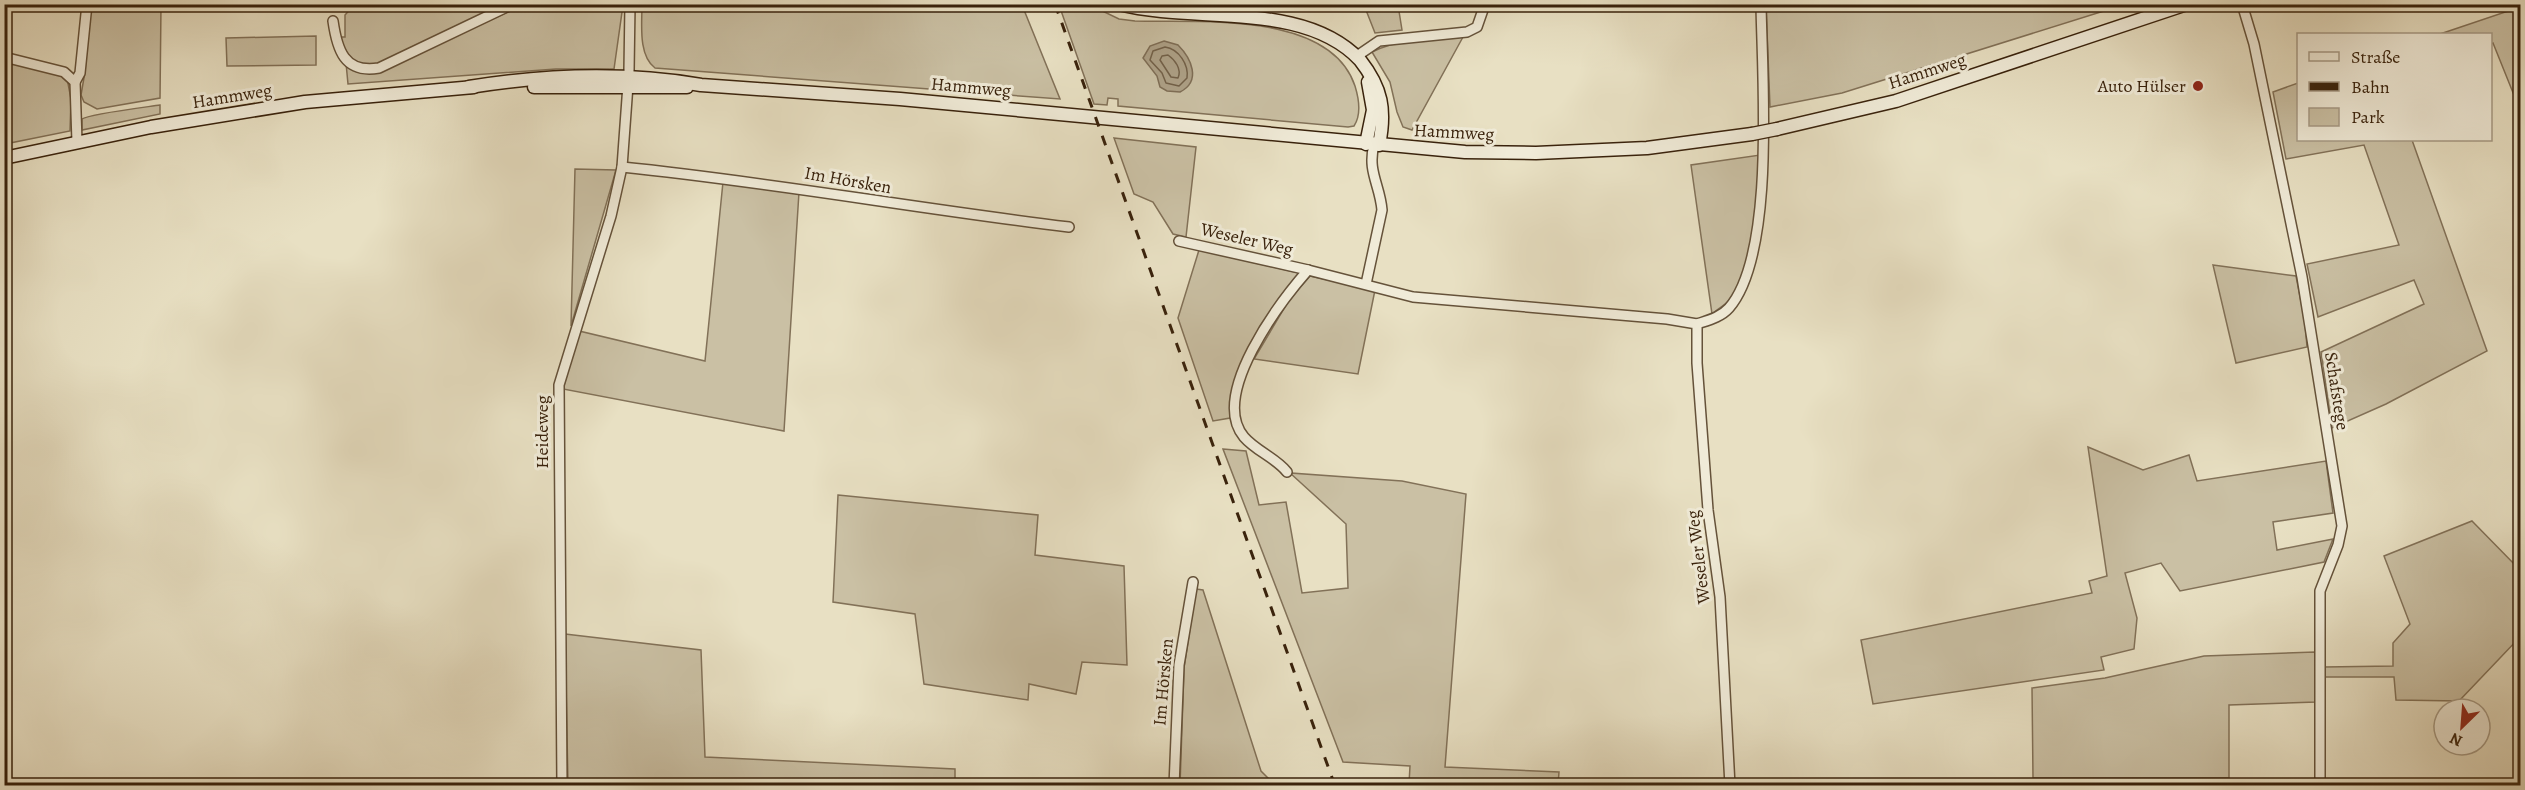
<svg xmlns="http://www.w3.org/2000/svg" width="2525" height="790" font-family="Alegreya,serif">
	<style>
		.green { fill: #cac0a4; stroke: #827158; stroke-width: 1.5 }
		.water { fill: #ac9f85; stroke: #7e6d55; stroke-width: 1.5 }
		.lines { fill: none; stroke-linecap: round; stroke-linejoin: round }
		.shore { stroke: #726048; stroke-width: 1.5 }
		.street-casing { stroke: #65523a; stroke-width: 12 }
		.secondary-casing { stroke: #39220c; stroke-width: 15 }
		.street { stroke: #f0ebd8; stroke-width: 9 }
		.secondary { stroke: #f0ebd8; stroke-width: 12 }
		.rail { stroke: #39220c; stroke-width: 3; stroke-dasharray: 10 10; stroke-linecap: butt }
		.secondary-bridge-casing { stroke: #39220c; stroke-width: 15; stroke-linecap: butt }
		.secondary-bridge { stroke: #f0ebd8; stroke-width: 12 }
		.poi-dot { fill: #8f2418; stroke: #f0ebd8; stroke-width: 2 }
		.labels { text-anchor: middle; stroke-width: 6; stroke-linejoin: round; paint-order: stroke }
		.street-label { font-size: 18px; fill: #39220c; stroke: #f0ebd8 }
		.poi-label { font-size: 18px; fill: #39220c; stroke: #f0ebd8; text-anchor: end }
	</style>
	<rect width="100%" height="100%" fill="#e8e0c3"/>
	<filter id="stains"><feTurbulence type="fractalNoise" baseFrequency=".00333" numOctaves="4"/><feColorMatrix values="0 0 0 0 .2 0 0 0 0 .09 0 0 0 0 .02 0 0 0 .5 -.17"/></filter>
	<radialGradient id="worn" r=".72"><stop offset=".6" stop-color="#630" stop-opacity="0"/><stop offset="1" stop-color="#630" stop-opacity=".3"/></radialGradient>
	<g class="green">
		<path d="M96 5H161L160 98 97 109 84 102 81 95 85 72 90 8Z"/>
		<path d="M354 5H505L375 65C353 65 348 58 339 37H345V15Z"/>
		<path d="M523 5H623L614 69H556L348 84 346 63 362 73 381 71Z"/>
		<path d="M642 5H1022L1060 99 655 68C638 55 642 24 642 5Z"/>
		<path d="M1059 5H1090L1119 19 1135 21C1197 23 1330 10 1355 86 1359 99 1362 114 1354 126L1348 127 1118 106V99L1108 98 1107 105 1094 104Z"/>
		<path d="M1364 5H1398L1402 30 1375 33Z"/>
		<path d="M1766 5V4L2123 5 1842 93 1770 107Z"/>
		<path d="M2520 7V110L2493 43 2491 44 2490 34H2440Z"/>
		<path d="M316 36V65L227 66 226 38Z"/>
		<path d="M1463 37 1412 130 1403 127 1397 112 1390 82 1372 52C1400 38 1433 39 1463 37Z"/>
		<path d="M5 61 53 71 67 78 71 99 70 131 5 144Z"/>
		<path d="M2298 83V140H2412L2487 351 2386 404 2332 428 2321 352 2424 304 2414 280 2318 317 2307 264 2399 245 2364 145 2286 159 2273 92Z"/>
		<path d="M160 105V114L82 130V119C89 114 147 107 160 105Z"/>
		<path d="M1114 138 1196 147 1186 237 1173 234 1153 202 1134 194Z"/>
		<path d="M1760 155C1758 191 1755 267 1734 296 1729 303 1718 308 1712 314L1691 165Z"/>
		<path d="M575 169 616 170 571 326Z"/>
		<path d="M723 182 799 192 784 431 563 389 579 331 705 361Z"/>
		<path d="M1199 250 1299 273C1268 317 1231 361 1230 418L1213 421 1178 318Z"/>
		<path d="M2213 265 2296 276 2305 322 2307 347 2236 363Z"/>
		<path d="M1310 276 1375 290 1358 374 1254 359 1289 300Z"/>
		<path d="M2088 447 2143 470 2189 455 2197 481 2326 461 2333 513 2273 522 2277 550 2333 539 2324 562 2180 591 2161 563 2125 573 2137 618 2134 649 2101 657 2104 670 1873 704 1861 640 2092 593 2089 581 2107 576Z"/>
		<path d="M1223 449 1246 451 1259 505 1286 502 1302 593 1348 588 1346 524 1290 473 1402 481 1466 494 1445 767 1559 772 1558 785H1367L1365 782 1409 784 1410 766 1343 762Z"/>
		<path d="M838 495 1038 515 1035 555 1124 566 1127 665 1082 662 1076 694 1029 684 1028 700 924 684 915 614 833 602Z"/>
		<path d="M2472 521 2520 570V637L2459 701 2396 700 2394 677H2324V667L2393 666V643L2410 624 2384 556Z"/>
		<path d="M1196 589 1203 590 1261 771 1275 785 1180 786 1184 668Z"/>
		<path d="M565 634 701 650 705 757 955 769V785H568Z"/>
		<path d="M2315 652 2316 702 2229 705V778H2033L2032 688 2105 678 2204 656Z"/>
	</g>
	<path class="water" d="M1164 41 1178 45C1191 58 1202 81 1180 92L1167 91 1160 87 1157 76 1143 58 1150 46Z"/>
	<g class="lines">
		<g class="shore">
			<path d="M1165 47C1179 49 1189 65 1187 78L1179 86 1166 83 1162 73 1150 60 1153 51Z"/>
			<path d="M1162 56 1168 55C1175 60 1182 69 1178 78L1171 77 1160 60Z"/>
		</g>
		<defs>
			<g id="street">
				<path d="M2242 4 2254 44 2302 277 2342 526 2338 545 2320 591V786"/>
				<path d="M333 21C337 49 344 74 379 68L513 4"/>
				<path d="M1357 56 1379 41 1467 32 1477 27 1485 4"/>
				<path d="M4 57 64 72 75 82 77 142"/>
				<path d="M75 82 80 73 87 4"/>
				<path d="M622 167C771 182 919 209 1069 227"/>
				<path d="M1179 241 1308 270 1413 297 1667 319 1697 324V363L1708 510 1720 597 1730 786"/>
				<path d="M1366 284 1382 210C1380 185 1367 171 1374 145"/>
				<path d="M1697 324C1709 320 1721 317 1729 308 1776 254 1762 76 1761 4"/>
				<path d="M1287 472C1276 458 1256 451 1244 437 1209 395 1280 302 1308 270"/>
				<path d="M562 786 559 385 611 216 622 167 629 71 630 4"/>
				<path d="M1174 786 1179 665 1193 582"/>
			</g>
			<g id="secondary">
				<path d="M1119 4C1197 24 1303 0 1360 60 1382 88 1386 110 1379 145"/>
				<path d="M469 87C544 75 626 72 701 85L900 99 1465 152 1536 153 1647 148 1752 134"/>
				<path d="M534 87H687"/>
				<path d="M1777 129 1896 101 2187 4"/>
				<path d="M1366 144 1373 110 1368 82"/>
				<path d="M4 158 151 127 305 102 474 87"/>
			</g>
		</defs>
		<use href="#street" class="street-casing"/>
		<use href="#secondary" class="secondary-casing"/>
		<use href="#street" class="street"/>
		<use href="#secondary" class="secondary"/>
		<path class="rail" d="M1055 4 1335 786"/>
		<defs>
			<path id="secondary-bridge" d="M1752 134 1777 129"/>
		</defs>
		<use href="#secondary-bridge" class="secondary-bridge-casing"/>
		<use href="#secondary-bridge" class="secondary-bridge"/>
	</g>
	<circle class="poi-dot" cx="2198" cy="86" r="6"/>
	<g class="labels">
		<g class="street-label">
			<text transform="translate(1927 71) rotate(-18)" y="6">Hammweg</text>
			<text transform="translate(971 87) rotate(5)" y="6">Hammweg</text>
			<text transform="translate(232 96) rotate(-9)" y="6">Hammweg</text>
			<text transform="translate(1454 132) rotate(3)" y="6">Hammweg</text>
			<text transform="translate(848 180) rotate(10)" y="6">Im Hörsken</text>
			<text transform="translate(1247 239) rotate(13)" y="6">Weseler Weg</text>
			<text transform="translate(2337 391) rotate(81)" y="6">Schafstege</text>
			<text transform="translate(542 432) rotate(-90)" y="6">Heideweg</text>
			<text transform="translate(1698 557) rotate(-97)" y="6">Weseler Weg</text>
			<text transform="translate(1163 682) rotate(-85)" y="6">Im Hörsken</text>
		</g>
		<g class="poi-label">
			<text x="2186" y="92">Auto Hülser</text>
		</g>
	</g>
	<rect width="2525" height="790" fill="none" stroke="#e8e0c3" stroke-width="24"/>
	<rect x="6" y="6" width="2513" height="778" fill="none" stroke="#39220c" stroke-width="3"/>
	<rect x="12" y="12" width="2501" height="766" fill="none" stroke="#39220c" stroke-width="1.5"/>
	<rect x="2297" y="33" width="195" height="108" fill="#f0ebd8" stroke="#a79b86" stroke-width="1.5"/>
	<rect x="2309" y="52" width="30" height="9" fill="#f0ebd8" stroke="#a79b86" stroke-width="1.5"/>
	<text x="2351" y="63" font-size="18" fill="#39220c">Straße</text>
	<rect x="2309" y="82" width="30" height="9" fill="#39220c" stroke="#a79b86" stroke-width="1.5"/>
	<text x="2351" y="93" font-size="18" fill="#39220c">Bahn</text>
	<rect x="2309" y="108" width="30" height="18" fill="#cac0a4" stroke="#a79b86" stroke-width="1.5"/>
	<text x="2351" y="123" font-size="18" fill="#39220c">Park</text>
	<g transform="translate(2462 727) rotate(205)"><circle r="28" fill="#f0ebd8" stroke="#a79b86" stroke-width="1.5"/>
	<path d="M0-4.5L10 22L0 15L-10 22Z" fill="#8f2418"/>
	<text y="-9" font-size="16" font-weight="bold" text-anchor="middle" fill="#39220c">N</text>
	</g>
	<rect width="100%" height="100%" filter="url(#stains)"/>
	<rect width="100%" height="100%" fill="url(#worn)"/>
</svg>
